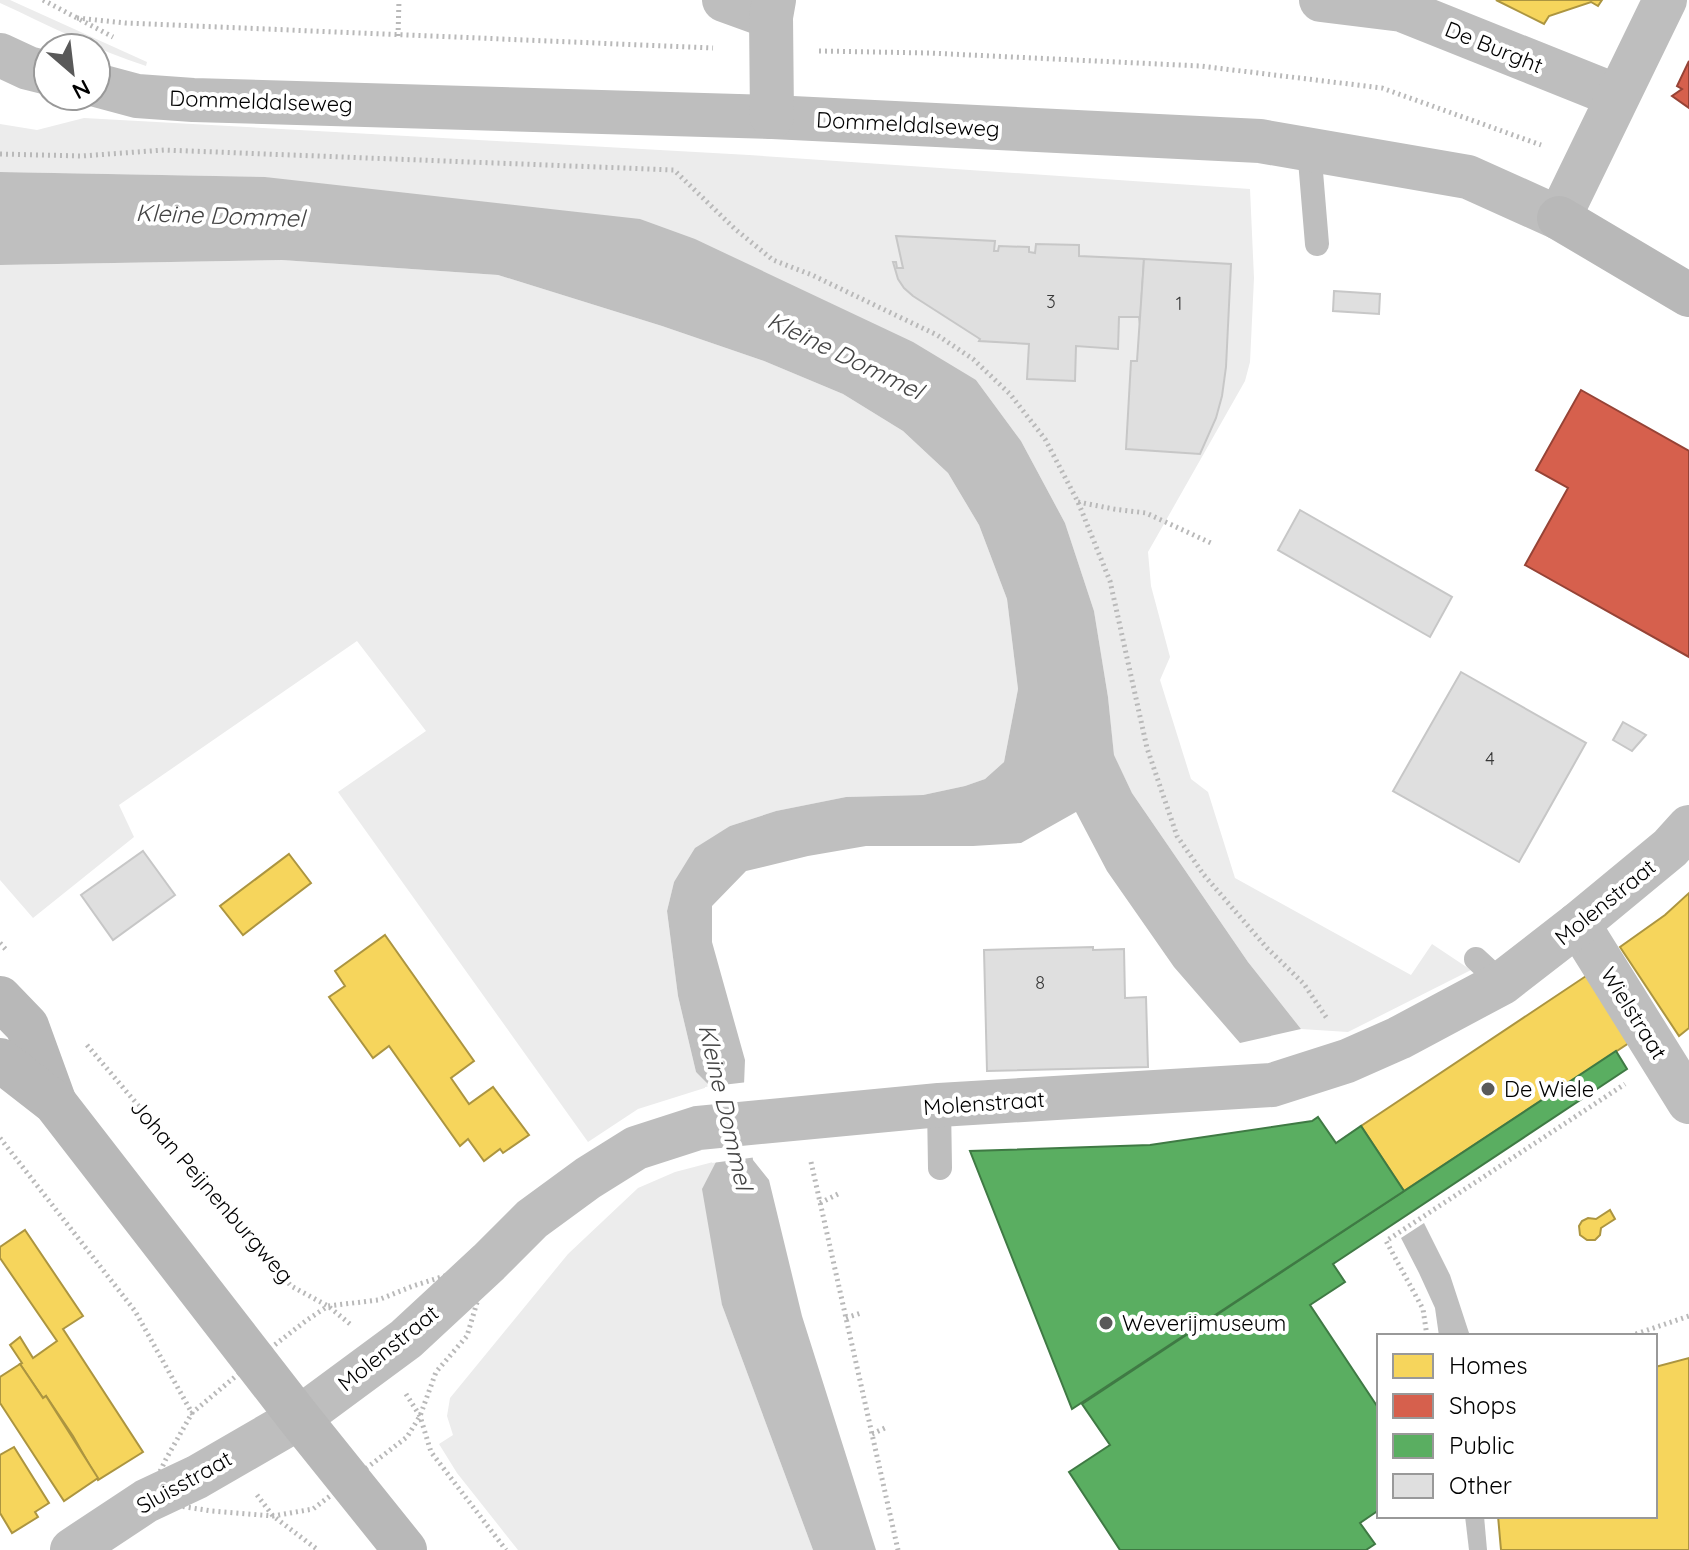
<svg xmlns="http://www.w3.org/2000/svg" width="1689" height="1550" font-family="Quicksand,sans-serif">
	<style>
		.green { fill: #ececec }
		.water { fill: #bfbfbf }
		.pier { fill: #fff }
		.homes { fill: #f6d55c; stroke: #ac9540; stroke-width: 2 }
		.shops { fill: #d6604d; stroke: #964336; stroke-width: 2 }
		.public { fill: #5aae61; stroke: #3f7a44; stroke-width: 2 }
		.building { fill: #dfdfdf; stroke: #c7c7c7; stroke-width: 2 }
		.lines { fill: none; stroke-linecap: round; stroke-linejoin: round }
		.path { stroke: #b9b9b9; stroke-width: 5; stroke-dasharray: 2 4; stroke-linecap: butt }
		.lane { stroke: #bebebe; stroke-width: 24 }
		.street { stroke: #bebebe; stroke-width: 44 }
		.secondary { stroke: #b8b8b8; stroke-width: 44 }
		.poi-dot { fill: #595959; stroke: #fff; stroke-width: 3 }
		.labels { text-anchor: middle; stroke-width: 8; stroke-linejoin: round; paint-order: stroke }
		.number-label { font-size: 18px; fill: #383838 }
		.street-label { font-size: 22px; fill: #000; stroke: #fff }
		.poi-label { font-size: 22px; fill: #000; stroke: #fff; text-anchor: start }
		.water-label { font-size: 24px; font-style: italic; fill: #444; stroke: #fff }
	</style>
	<rect width="100%" height="100%" fill="#fff"/>
	<g class="green">
		<path d="M0 0H10L147 62 146 66C96 50 48 25 0 3Z"/>
		<path d="M84 118 749 155 1250 189 1254 278 1250 362 1245 381 1148 552 1151 586 1170 657 1160 680 1191 779 1208 792 1235 878 1411 975 1432 944 1471 970 1348 1032 1301 1029 1248 962 1132 793 1114 756 1108 697 1094 611 1065 523 1021 441 976 380 265 177 0 172V124L37 130Z"/>
		<path d="M282 260 498 275 662 326 764 361 843 394 903 431 948 473 979 525 1007 599 1018 689 1004 762 985 779 965 786 923 795 846 797 776 811 730 826 674 882 667 911 678 996 696 1072 711 1086 638 1109 588 1142 338 792 426 731 357 641 119 805 134 837 33 918 0 880V265Z"/>
		<path d="M717 1161 722 1305 813 1550H518L457 1473 439 1444 453 1435 447 1416 450 1398 568 1254 638 1188 675 1172Z"/>
	</g>
	<g class="water">
		<path d="M0 172 265 177 640 219 695 239 913 342 976 380 1021 441 1065 523 1094 611 1108 697 1114 755 1132 793 1248 962 1301 1029 1240 1043 1174 967 1107 871 1076 812 1021 843 973 846H866L808 856 746 871 712 906V942L745 1060 744 1085 753 1160 769 1180 802 1316 876 1550H813L722 1305 702 1189 717 1160 711 1087 696 1072 678 996 667 911 674 882 695 848 730 826 776 811 846 797 923 795 965 786 985 779 1004 762 1018 689 1007 599 979 525 948 473 903 431 843 394 764 361 662 326 498 275 282 260 0 265Z"/>
		<path d="M1424 1223 1450 1275 1470 1336H1439L1435 1308 1419 1273 1401 1238Z"/>
		<path d="M1465 1516H1484L1487 1550H1469Z"/>
	</g>
	<path class="pier" d="M748 1082 757 1157 712 1163 713 1160 705 1087Z"/>
	<g class="homes">
		<path d="M1496 0H1602L1598 6 1591 2 1549 16 1544 24Z"/>
		<path d="M289 854 311 883 243 935 220 906Z"/>
		<path d="M1689 893V1028L1679 1036 1620 947 1665 915Z"/>
		<path d="M385 935 474 1061 451 1078 469 1104 493 1087 529 1135 503 1153 500 1149 484 1161 468 1139 460 1146 389 1046 373 1058 329 997 345 986 335 971Z"/>
		<path d="M1586 976 1632 1041 1404 1191 1361 1126Z"/>
		<path d="M1610 1210 1615 1219 1601 1228 1600 1235 1595 1240H1587L1580 1235 1579 1226 1582 1221 1588 1218 1596 1219Z"/>
		<path d="M25 1230 83 1316 63 1329 143 1452 98 1480 73 1436 46 1396 43 1398 20 1364 22 1363 10 1345 20 1337 33 1358 57 1341 0 1258V1247Z"/>
		<path d="M1689 1358V1550H1501L1498 1516H1655V1367Z"/>
		<path d="M20 1364 43 1398 46 1396 98 1478 64 1501 0 1403V1377Z"/>
		<path d="M14 1447 49 1503 35 1512 38 1517 12 1533 0 1513V1455Z"/>
	</g>
	<g class="shops">
		<path d="M1689 61V108L1672 96 1682 89 1677 86Z"/>
		<path d="M1581 390 1689 451V657L1525 565 1568 488 1536 470Z"/>
	</g>
	<g class="public">
		<path d="M1616 1051 1627 1069 1333 1264 1345 1282 1310 1305 1379 1409V1510L1360 1523 1375 1544 1366 1550H1120L1069 1472 1110 1445 1082 1404Z"/>
		<path d="M1318 1117 1336 1143 1361 1126 1404 1191 1072 1409 970 1151 1150 1145 1312 1121Z"/>
	</g>
	<g class="building">
		<path d="M896 236 995 241 994 251H998L999 246 1029 247V252L1035 253 1036 244 1079 245V256L1144 259 1140 324 1139 317H1119L1118 349 1076 346 1075 381 1027 379 1029 344 979 341 980 339 913 296 904 288 898 279 893 262H896L897 268H903Z"/>
		<path d="M1144 259 1231 264 1226 367 1222 396 1216 418 1200 454 1126 449 1131 361H1137Z"/>
		<path d="M1334 291 1380 294 1379 314 1333 311Z"/>
		<path d="M1300 510 1452 597 1430 637 1278 550Z"/>
		<path d="M1461 672 1586 743 1519 862 1393 791Z"/>
		<path d="M1623 722 1646 735 1632 751 1613 740Z"/>
		<path d="M143 851 175 895 113 940 81 895Z"/>
		<path d="M1093 947V950L1124 949 1125 998 1146 997 1148 1067 987 1071 984 950Z"/>
	</g>
	<g class="lines">
		<g class="path">
			<path d="M43 0 113 37"/>
			<path d="M77 18 125 23 713 48"/>
			<path d="M398 36 399 0"/>
			<path d="M819 51 929 53 1200 66 1382 88 1541 145"/>
			<path d="M0 154 82 156 164 150 674 170 735 229 773 260 812 275 937 335 973 359 1010 394 1045 439 1078 502 1110 581 1147 748 1177 836 1204 875 1267 948 1304 984 1328 1020"/>
			<path d="M1078 502 1114 509 1146 513 1211 543"/>
			<path d="M0 943 8 952"/>
			<path d="M87 1045 291 1286 328 1306 350 1324"/>
			<path d="M0 1138 135 1311 193 1415"/>
			<path d="M811 1162 898 1550"/>
			<path d="M820 1203 838 1194"/>
			<path d="M489 1262 467 1336 436 1372 420 1416 407 1437 313 1509 273 1516 212 1511 146 1501 166 1459 192 1413 255 1360 307 1320 328 1306 378 1300 413 1286Z"/>
			<path d="M846 1318 861 1313"/>
			<path d="M1427 1336 1423 1309 1386 1241 1625 1084"/>
			<path d="M1630 1336 1689 1316"/>
			<path d="M406 1394 420 1416 431 1452 506 1550"/>
			<path d="M872 1434 887 1427"/>
			<path d="M257 1495 273 1516 318 1550"/>
		</g>
		<g class="lane">
			<path d="M1309 148 1317 244"/>
			<path d="M1476 959 1502 983"/>
			<path d="M939 1105 940 1168"/>
		</g>
		<g class="street">
			<path d="M724 0 771 17"/>
			<path d="M1321 0 1402 10 1617 96"/>
			<path d="M0 55 28 68 48 73"/>
			<path d="M96 85 137 96 193 100 772 117 1260 141 1468 177 1559 218 1665 0"/>
			<path d="M772 117 771 17 774 0"/>
			<path d="M1578 924 1689 1102"/>
			<path d="M72 1550 146 1501 197 1477 299 1418 406 1339 489 1262 532 1219 588 1178 636 1148 698 1128 939 1105 1272 1085 1347 1061 1399 1038 1502 983 1578 924 1670 848 1689 827"/>
		</g>
		<g class="secondary">
			<path d="M1559 218 1689 295"/>
			<path d="M0 998 27 1026 55 1103"/>
			<path d="M0 1060 55 1103 299 1418 405 1550"/>
		</g>
	</g>
	<g class="poi-dot">
		<circle cx="1488" cy="1089" r="8"/>
		<circle cx="1106" cy="1323" r="8"/>
	</g>
	<g class="labels">
		<g class="number-label">
			<text x="1051" y="308">3</text>
			<text x="1179" y="310">1</text>
			<text x="1490" y="765">4</text>
			<text x="1040" y="989">8</text>
		</g>
		<g class="street-label">
			<text transform="translate(1494 47) rotate(22)" y="8">De Burght</text>
			<text transform="translate(261 101) rotate(2)" y="8">Dommeldalseweg</text>
			<text transform="translate(908 124) rotate(3)" y="8">Dommeldalseweg</text>
			<text transform="translate(1605 902) rotate(-39)" y="8">Molenstraat</text>
			<text transform="translate(1634 1013) rotate(58)" y="8">Wielstraat</text>
			<text transform="translate(984 1103) rotate(-4)" y="8">Molenstraat</text>
			<text transform="translate(212 1191) rotate(49)" y="8">Johan Peijnenburgweg</text>
			<text transform="translate(388 1348) rotate(-39)" y="8">Molenstraat</text>
			<text transform="translate(184 1482) rotate(-29)" y="8">Sluisstraat</text>
		</g>
		<g class="poi-label">
			<text x="1504" y="1097">De Wiele</text>
			<text x="1122" y="1331">Weverijmuseum</text>
		</g>
		<g class="water-label">
			<text transform="translate(220 216) rotate(2)" y="8">Kleine Dommel</text>
			<text transform="translate(845 356) rotate(26)" y="8">Kleine Dommel</text>
			<text transform="translate(725 1107) rotate(77)" y="8">Kleine Dommel</text>
		</g>
	</g>
	<rect x="1377" y="1334" width="280" height="184" fill="#ffffff" stroke="#999999" stroke-width="2"/>
	<rect x="1393" y="1354" width="40" height="24" fill="#f6d55c" stroke="#999999" stroke-width="2"/>
	<text x="1449" y="1374" font-size="24" fill="#000000">Homes</text>
	<rect x="1393" y="1394" width="40" height="24" fill="#d6604d" stroke="#999999" stroke-width="2"/>
	<text x="1449" y="1414" font-size="24" fill="#000000">Shops</text>
	<rect x="1393" y="1434" width="40" height="24" fill="#5aae61" stroke="#999999" stroke-width="2"/>
	<text x="1449" y="1454" font-size="24" fill="#000000">Public</text>
	<rect x="1393" y="1474" width="40" height="24" fill="#dfdfdf" stroke="#999999" stroke-width="2"/>
	<text x="1449" y="1494" font-size="24" fill="#000000">Other</text>
	<g transform="translate(72 72) rotate(152)"><circle r="38" fill="#ffffff" stroke="#999999" stroke-width="2"/>
	<path d="M0-6L14 30L0 20L-14 30Z" fill="#595959"/>
	<text y="-12" font-size="22" font-weight="bold" text-anchor="middle" fill="#000000">N</text>
	</g>
</svg>
